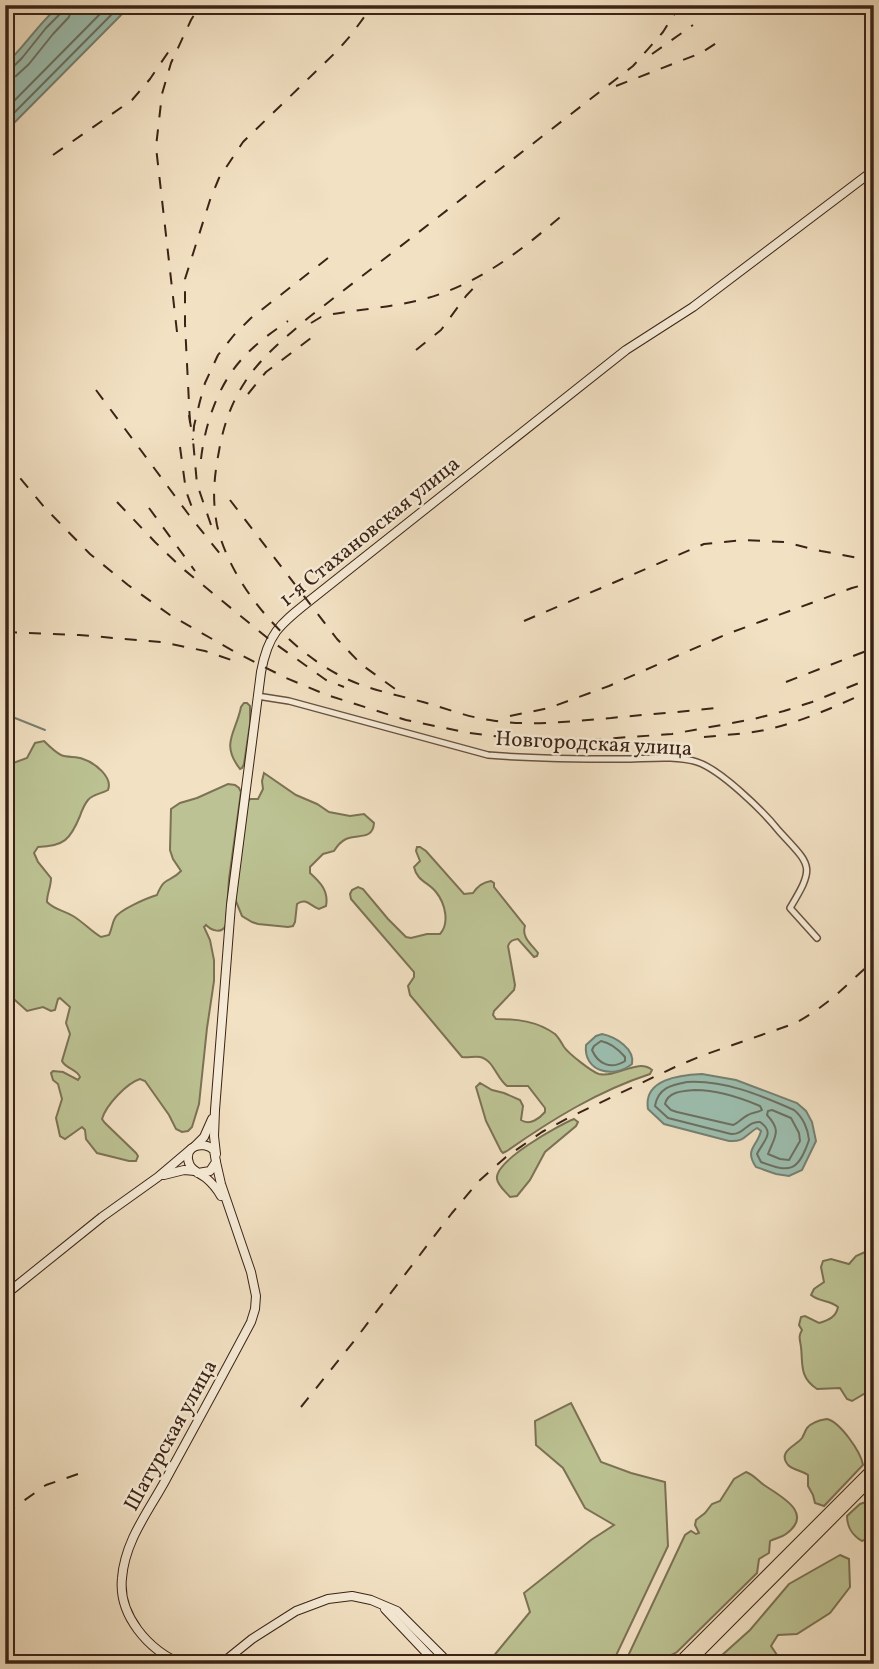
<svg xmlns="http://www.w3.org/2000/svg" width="879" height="1669" font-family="Vollkorn,serif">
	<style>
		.green { fill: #bcc293; stroke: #7c7254; stroke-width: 2 }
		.water { fill: #9cbeaf; stroke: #758072; stroke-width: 2 }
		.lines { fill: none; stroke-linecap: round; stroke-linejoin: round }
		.shore { stroke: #6c7062; stroke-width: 2 }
		.stream { stroke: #758072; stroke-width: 2 }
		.street-casing { stroke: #695241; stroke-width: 8 }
		.secondary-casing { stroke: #3b2316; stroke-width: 10 }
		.primary-casing { stroke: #3b2316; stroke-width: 11 }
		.street { stroke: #f7ecd8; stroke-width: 5 }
		.secondary { stroke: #f7ecd8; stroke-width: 8 }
		.primary { stroke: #f2e1c3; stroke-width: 9 }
		.rail { stroke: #3b2316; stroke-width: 2; stroke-dasharray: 12 12; stroke-linecap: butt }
		.labels { text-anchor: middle; stroke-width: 5; stroke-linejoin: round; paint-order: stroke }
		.street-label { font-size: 21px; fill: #3b2316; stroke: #f7ecd8 }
	</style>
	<rect width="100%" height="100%" fill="#f2e1c3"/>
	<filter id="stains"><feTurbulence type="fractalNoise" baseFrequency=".00286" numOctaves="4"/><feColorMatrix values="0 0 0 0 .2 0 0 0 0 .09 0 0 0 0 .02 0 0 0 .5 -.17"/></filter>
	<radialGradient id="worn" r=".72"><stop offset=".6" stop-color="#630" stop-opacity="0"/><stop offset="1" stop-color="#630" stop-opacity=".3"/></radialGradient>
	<g class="green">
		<path d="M244 703H247L250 706V724L244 764 242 768 240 769C220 743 236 733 241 707Z"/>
		<path d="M44 741C49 746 55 752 61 755 68 758 76 756 83 759 95 763 113 777 108 790 101 794 93 794 88 800 84 805 82 810 80 816 70 840 64 846 38 847L34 853 38 862 51 878C51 887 47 893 47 902 55 910 63 910 73 916 83 922 91 931 101 937L109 935C112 929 112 923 115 918 119 910 147 898 157 895 165 875 170 883 181 871L173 859 170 850 171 809 180 803 197 798 228 784 235 785 239 788 241 792 229 879 226 925C222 934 212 931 206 925L204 927 210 940 214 960V981L207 1028 199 1104 192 1127 188 1131 182 1132 176 1129 169 1115 145 1081 140 1079C127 1083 106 1105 102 1119L105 1123 136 1153 138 1156 136 1161H129L97 1153 86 1139 85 1130 82 1127 65 1139 60 1136 56 1118 62 1099 58 1084 53 1080 51 1073 53 1071 63 1072 78 1080 80 1077C77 1069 66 1069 62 1061L70 1034 66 1023 70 1007 60 998 58 999 55 1010 51 1011 43 1007 27 1011 5 991V917L7 913 5 908V766L27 758 35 743Z"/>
		<path d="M264 773 296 795 317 804 329 812 350 816 364 814 374 823C373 840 358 834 346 839 340 842 337 846 334 851L323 854 310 867V873C320 882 329 891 326 906L319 909C310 906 306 897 297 904L295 922 293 926 288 927 258 924 252 922 242 916 235 899 247 803 250 799H258L263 789 262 781Z"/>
		<path d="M417 847H420L426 851 464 894 473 893C477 887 484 882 491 881L494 883V887L525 926C521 937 532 945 538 953L537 956 534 957 518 939C512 940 510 941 508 946L515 985 514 990 494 1011 493 1015 496 1019C517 1019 537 1021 555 1034 559 1038 561 1042 564 1047 569 1054 592 1072 599 1074 617 1078 638 1058 652 1070L650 1074C598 1091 551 1120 507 1151L503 1153 501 1151 486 1121 476 1087 480 1083 492 1090 504 1093 520 1100 523 1106 521 1120C530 1126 540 1118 545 1112V1108L528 1086H507C496 1078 494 1060 480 1057 474 1056 468 1058 462 1057L410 995 408 986 414 977V972L351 899 350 894 352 890 358 887 363 889 388 919 406 937 411 938 427 934H440C450 923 445 903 436 892 428 882 417 881 414 867L420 861 416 851Z"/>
		<path d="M574 1119 578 1122 576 1126 545 1152 530 1180 517 1196 510 1197C506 1192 498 1186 497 1179 494 1161 559 1125 574 1119Z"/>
		<path d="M865 1252H874V1391L864 1394 852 1401 847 1399 840 1388 817 1389C799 1377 803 1364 801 1347 800 1339 798 1337 802 1330L799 1325 801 1317 805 1316 819 1323C829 1320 836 1317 838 1307 830 1300 819 1302 811 1295L814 1289 824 1282 821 1267 823 1261 831 1259 849 1264 856 1256Z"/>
		<path d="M571 1403 601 1462 631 1473 665 1482 668 1546 612 1664H487L530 1612 524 1593 591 1540 614 1525 585 1508 563 1468 536 1445 535 1421Z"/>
		<path d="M827 1419C840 1422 861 1452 863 1465L824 1506 815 1503 813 1495 808 1486V1475C803 1471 793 1470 788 1465 777 1451 796 1446 802 1438 804 1435 805 1431 807 1428 812 1422 820 1420 827 1419Z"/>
		<path d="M746 1472C754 1475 757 1480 764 1485 780 1496 815 1513 786 1534 781 1538 775 1538 770 1541L769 1553 759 1559 757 1573 677 1652C668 1658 639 1664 627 1664L628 1656 685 1535 691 1531 696 1534 699 1533 695 1525 696 1520 705 1513 712 1504 720 1501 734 1479Z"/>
		<path d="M869 1501 874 1502V1534L862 1541C853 1536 847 1527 847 1516L860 1504Z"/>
		<path d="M840 1555 849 1559 850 1587 830 1613 797 1634 778 1635 771 1646 783 1664H715L720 1657 750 1630 789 1584Z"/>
	</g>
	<g class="water">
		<path d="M60 5H131L5 132V65C25 46 39 23 60 5Z"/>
		<path d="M602 1034C616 1037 635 1049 632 1064 614 1079 583 1072 586 1045L596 1036Z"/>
		<path d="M702 1074 736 1080 797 1103 806 1111 812 1122 816 1141 802 1170 789 1176 776 1174 756 1167C744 1149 757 1147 761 1131L757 1128C745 1135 745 1142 729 1141L664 1124 648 1109C643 1079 680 1075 702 1074Z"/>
	</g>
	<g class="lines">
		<g class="shore">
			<path d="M5 70 12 68 22 58 46 28 62 12 64 5"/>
			<path d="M5 79 16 76 29 64 53 34 69 17 73 5"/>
			<path d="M5 110 109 5"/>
			<path d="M5 122 121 5"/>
			<path d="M601 1041C611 1043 619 1050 625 1057V1061C611 1070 598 1064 592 1050L594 1046Z"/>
			<path d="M687 1082C725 1080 760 1095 794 1110 803 1117 808 1129 809 1140 798 1172 790 1173 761 1162L757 1154C763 1141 776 1133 760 1122 747 1121 744 1135 731 1134L668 1118 655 1106C658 1088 671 1085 687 1082Z"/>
			<path d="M695 1090C718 1090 739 1097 760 1106L762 1110C757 1113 753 1112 748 1115 742 1118 738 1123 733 1125L677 1112 671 1110 665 1104C668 1091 684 1091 695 1090Z"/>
			<path d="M772 1110 791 1118 799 1133 800 1141 789 1160 780 1159 768 1154C775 1136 782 1131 767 1115L768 1111Z"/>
		</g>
		<path class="stream" d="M5 714 45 730"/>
		<defs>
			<path id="street" d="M257 696 289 701 488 755C533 759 578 759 623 759 645 759 676 755 697 762 721 770 763 811 779 831 811 866 816 865 790 908L817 938"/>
			<g id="secondary">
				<path d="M195 1146 204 1137 212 1119"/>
				<path d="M216 1154 214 1136 215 1110 231 905 261 672C268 634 279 625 308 602L626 350 693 307 874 170"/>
				<path d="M198 1173 210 1171 216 1162 214 1150C203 1140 183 1146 189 1163 191 1171 200 1173 206 1178 212 1183 217 1189 221 1196"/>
				<path d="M164 1175 184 1170 195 1171"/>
				<path d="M5 1295 102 1217 158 1177 191 1149"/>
				<path d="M385 1609 437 1664"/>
				<path d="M182 1664C148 1650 118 1615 122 1578 125 1541 148 1512 165 1481 194 1428 223 1375 251 1322L255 1309 256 1296 251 1272 221 1184 216 1162"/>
				<path d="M221 1664 252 1639 296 1611 328 1599 352 1596 371 1600 397 1611 450 1664"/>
			</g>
			<g id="primary">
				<path d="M677 1664 874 1467"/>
				<path d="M688 1664 874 1477"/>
			</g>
		</defs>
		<use href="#street" class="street-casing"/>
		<use href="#secondary" class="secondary-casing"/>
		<use href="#primary" class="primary-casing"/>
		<use href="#street" class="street"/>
		<use href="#secondary" class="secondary"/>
		<use href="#primary" class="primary"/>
		<g class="rail">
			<path d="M680 5 663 32 633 66 308 318C285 338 261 357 245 382 231 403 223 427 219 451 214 477 212 499 217 525 230 584 285 646 337 674 364 689 394 694 423 702 445 708 467 717 490 720 531 727 571 721 611 718 648 714 686 712 722 707"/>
			<path d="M652 54 693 25"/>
			<path d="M616 86 701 53 724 38"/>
			<path d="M53 155 132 100 150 79 171 48"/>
			<path d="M311 323 321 317 333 314C363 309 394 307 424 299 480 284 523 249 566 212"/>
			<path d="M177 332 156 147 162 94 171 63 191 20 200 5"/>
			<path d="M416 350 441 330 466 296 481 280"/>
			<path d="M96 390 189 515 225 560"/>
			<path d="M248 394 266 372 311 338"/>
			<path d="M189 415 193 440"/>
			<path d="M190 423 185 324V279L210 200 219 178 243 142 338 50 351 35 373 5"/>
			<path d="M180 447 186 491 194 513"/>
			<path d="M201 459C205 424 218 385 242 359 255 344 272 332 288 321"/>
			<path d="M5 460 45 508 90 554 128 585 170 615 235 652 286 678 327 695 406 720 469 733 534 741H574L672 734 754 719 784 711 812 702 874 677"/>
			<path d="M230 500 337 639 362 665 398 691"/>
			<path d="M117 502 155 542 182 568 270 640 326 680 344 687"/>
			<path d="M149 508 195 571"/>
			<path d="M211 525 197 484 193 440 194 426 200 401 205 383 218 355 234 335 251 318 337 251"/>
			<path d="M869 571 874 570"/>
			<path d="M524 621 704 544 743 540 784 542 821 551 863 559H874"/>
			<path d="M5 632 79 635 161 642 205 651 240 663"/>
			<path d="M786 682 874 648"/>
			<path d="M510 716 549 708 609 686 727 634 852 588 874 582"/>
			<path d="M704 737C724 735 745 734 765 730 802 722 839 705 874 689"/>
			<path d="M301 1407 354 1341 452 1213 479 1181 506 1157 542 1132 568 1118 675 1067 701 1056 796 1023 814 1012 834 997 874 960"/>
			<path d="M5 1514 46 1485 84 1472"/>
		</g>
	</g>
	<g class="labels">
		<g class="street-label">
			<text transform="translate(369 531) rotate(-39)" y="7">1-я Стахановская улица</text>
			<text transform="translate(594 743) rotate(3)" y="7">Новгородская улица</text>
			<text transform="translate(170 1435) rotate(-61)" y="7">Шатурская улица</text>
		</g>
	</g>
	<rect width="879" height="1669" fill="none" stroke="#f2e1c3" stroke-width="28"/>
	<rect x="7" y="7" width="865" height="1655" fill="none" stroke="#3b2316" stroke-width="3.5"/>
	<rect x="14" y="14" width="851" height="1641" fill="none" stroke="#3b2316" stroke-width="2"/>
	<rect width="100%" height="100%" filter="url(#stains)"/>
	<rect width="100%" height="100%" fill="url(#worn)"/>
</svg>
